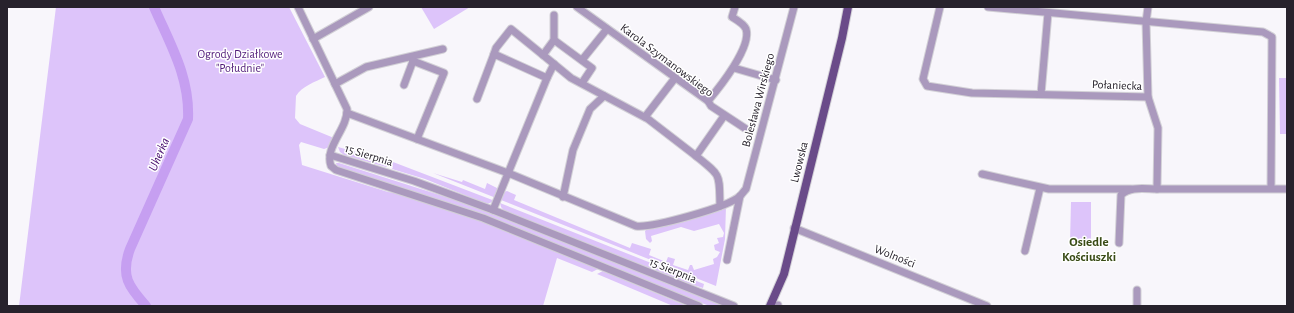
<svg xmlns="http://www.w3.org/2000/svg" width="1294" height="313" font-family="'Alegreya Sans',sans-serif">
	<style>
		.green { fill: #ddc4fa }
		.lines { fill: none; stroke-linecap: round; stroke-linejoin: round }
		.river { stroke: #c69ff1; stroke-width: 10 }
		.minor-casing { stroke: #d2d0d6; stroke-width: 9 }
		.major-casing { stroke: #d2d0d6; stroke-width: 10 }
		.minor { stroke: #aa99bd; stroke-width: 7 }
		.major { stroke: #6a4b89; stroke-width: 8 }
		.labels { text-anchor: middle; stroke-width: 3; stroke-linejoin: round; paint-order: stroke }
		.park-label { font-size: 12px; fill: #511c7a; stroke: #fff }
		.street-label { font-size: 12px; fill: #27222c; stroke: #fff }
		.water-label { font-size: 13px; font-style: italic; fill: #450a6c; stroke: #fff }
		.neighbourhood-label { font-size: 13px; font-weight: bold; fill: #394b16; stroke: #fff }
	</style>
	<rect width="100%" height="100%" fill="#f8f6fb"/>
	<g class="green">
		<path d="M56 7H289L325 77C315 82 302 86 296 96L295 118 300 124 334 138 330 147 324 149 301 142 299 145 302 165 388 192 403 194 482 221 598 269 592 272 557 258 543 306H19Z"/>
		<path d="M421 7H470L434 29Z"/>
		<path d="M1279 78H1287V134H1280Z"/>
		<path d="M338 147 392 162 386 167 344 155 340 152Z"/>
		<path d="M393 162 495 201 487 204 425 179 392 169 393 167 389 166Z"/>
		<path d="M339 163 468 204 726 306H710L675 294 471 210 342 169 337 166 336 163Z"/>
		<path d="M433 173 462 182 463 180 485 189 487 183 499 189 496 198Z"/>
		<path d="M507 191 516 195 514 200 630 248 632 243 651 249 649 255 666 262 668 257 675 259 673 265 688 270 690 265H692L694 270 714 264 713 259 717 257 720 252 715 250 714 245 719 243 717 238 723 237 724 233 719 224 694 231 681 227 651 236 652 241 650 243 646 239 645 231 648 228 726 206 725 239 716 286 501 200 504 192Z"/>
		<path d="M1071 202H1091V243H1070Z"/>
		<path d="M500 203 704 284 703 288 671 278 505 212 501 207Z"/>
		<path d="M603 271 687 306H673L597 274Z"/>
	</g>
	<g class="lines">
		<path class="river" d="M146 306C129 287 120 276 130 249L188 119C190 77 170 44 154 7"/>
		<defs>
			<g id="minor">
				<path d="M298 7 347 109C348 129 324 147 331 166L336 170 483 218 699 306"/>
				<path d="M577 7 708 101 711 106 746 129"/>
				<path d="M940 7 923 79 927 86 972 93 1148 97"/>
				<path d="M988 7 1263 32 1272 37 1271 185"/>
				<path d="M1148 7 1146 22 1148 97 1158 128 1157 189H1287"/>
				<path d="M554 15V40L543 55 571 78 648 119 696 156"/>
				<path d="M313 39 369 7"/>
				<path d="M554 40 592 68 582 83"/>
				<path d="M494 54 496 48 511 29 543 55"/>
				<path d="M411 57 413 61 444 73 417 139"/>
				<path d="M582 60 607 29"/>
				<path d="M734 68 776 80"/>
				<path d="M547 78 554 64"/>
				<path d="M335 84 366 67 443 49"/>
				<path d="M404 85 413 61"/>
				<path d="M1041 94 1048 13"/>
				<path d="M477 99 494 54 547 78 493 210"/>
				<path d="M708 101C719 88 752 47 746 29 744 24 737 20 732 17L735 7"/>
				<path d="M347 113 508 173 636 226C652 228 729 207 740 196 742 194 744 191 746 189L794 7"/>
				<path d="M645 117 675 78"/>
				<path d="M330 155 414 181 493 210 734 306"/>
				<path d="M982 174 1049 189H1131"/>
				<path d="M563 197 573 150 590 109 604 96"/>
				<path d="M720 206C719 173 722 177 696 156L724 116"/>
				<path d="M794 228 987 306"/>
				<path d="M1119 243 1121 195C1130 186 1145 189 1157 189"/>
				<path d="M1025 251 1040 188"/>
				<path d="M727 260 740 196"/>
				<path d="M778 305V306"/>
				<path d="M1137 306V290"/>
			</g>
			<path id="major" d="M770 306 784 274 842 38 848 7"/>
		</defs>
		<use href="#minor" class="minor-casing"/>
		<use href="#major" class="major-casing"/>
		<use href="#minor" class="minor"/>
		<use href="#major" class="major"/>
	</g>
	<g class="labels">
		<g class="park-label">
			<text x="240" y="58">Ogrody Działkowe<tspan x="240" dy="14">"Południe"</tspan></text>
		</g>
		<g class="street-label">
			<text transform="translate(667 60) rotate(37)" y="4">Karola Szymanowskiego</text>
			<text transform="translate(1117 85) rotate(2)" y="4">Połaniecka</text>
			<text transform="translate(758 100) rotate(-75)" y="4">Bolesława Wirskiego</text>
			<text transform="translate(369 155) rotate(17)" y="4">15 Sierpnia</text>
			<text transform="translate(799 162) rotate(-76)" y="4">Lwowska</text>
			<text transform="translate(895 256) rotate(22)" y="4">Wolności</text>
			<text transform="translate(673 270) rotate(22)" y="4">15 Sierpnia</text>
		</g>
		<g class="water-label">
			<text transform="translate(158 154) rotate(-67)" y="5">Uherka</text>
		</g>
		<g class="neighbourhood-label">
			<text x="1089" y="246">Osiedle<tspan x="1089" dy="15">Kościuszki</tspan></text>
		</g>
	</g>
	<rect width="1294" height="313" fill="none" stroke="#27222c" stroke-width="16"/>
</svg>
